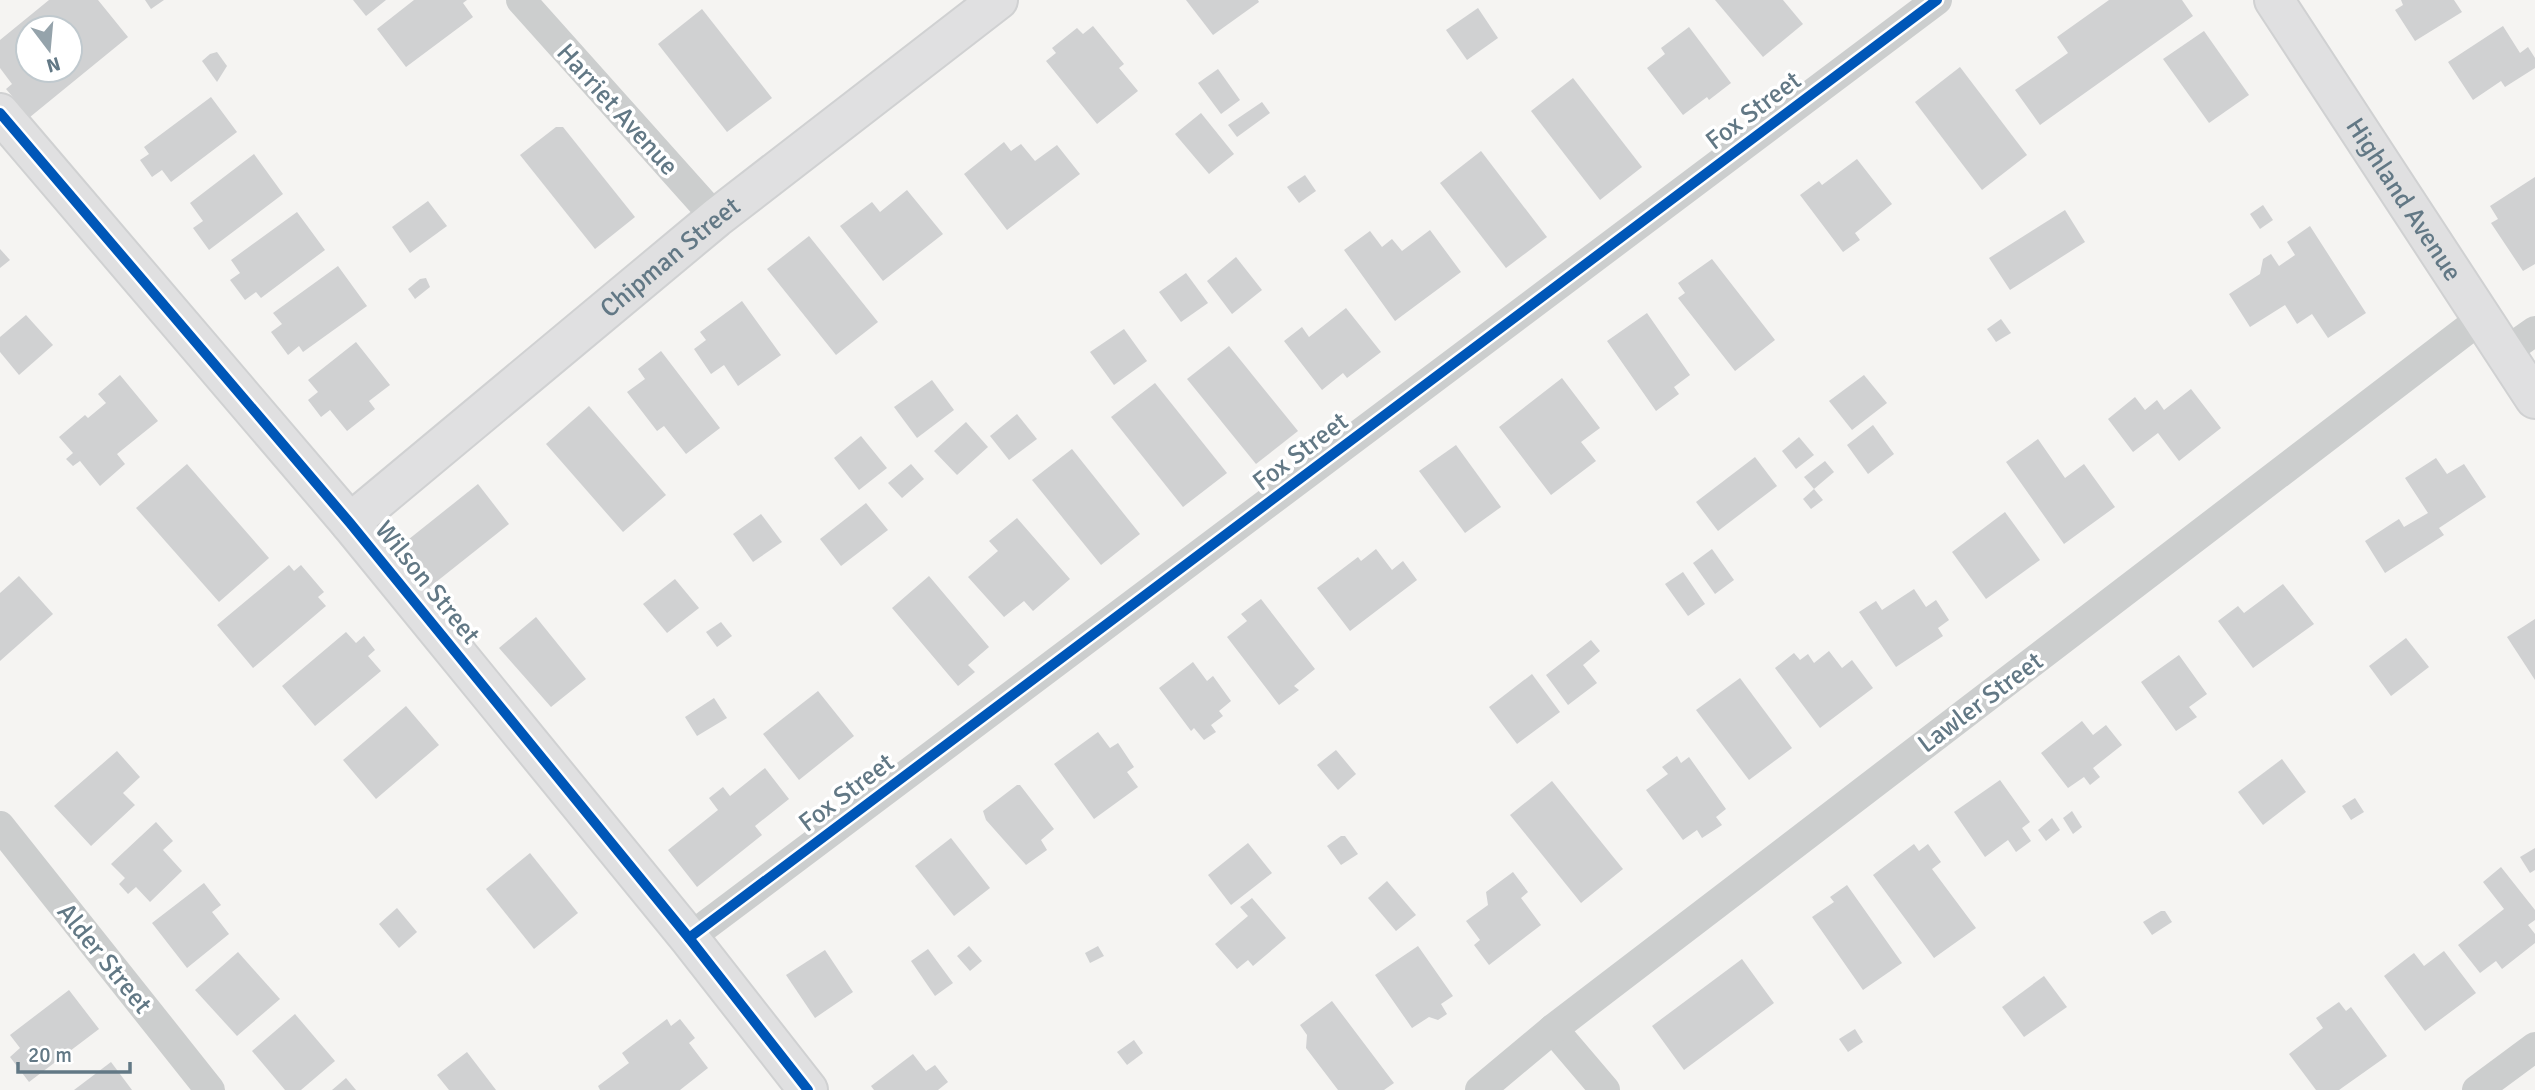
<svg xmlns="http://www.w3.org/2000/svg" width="2535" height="1090" font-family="Signika,sans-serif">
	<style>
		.building { fill: #d0d1d2; fill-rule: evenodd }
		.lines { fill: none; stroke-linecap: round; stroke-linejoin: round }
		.secondary-casing { stroke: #d0d1d2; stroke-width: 42 }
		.street { stroke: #cccece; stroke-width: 30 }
		.secondary { stroke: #e0e0e1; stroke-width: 38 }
		.cycleway-casing { stroke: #fff; stroke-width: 15 }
		.cycleway { stroke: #0057b8; stroke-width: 10 }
		.labels { text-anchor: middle; stroke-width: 7; stroke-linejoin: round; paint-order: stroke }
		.street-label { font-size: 26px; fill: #627885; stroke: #fff }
	</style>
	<rect width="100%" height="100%" fill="#f5f4f2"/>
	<g class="building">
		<path d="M49 0H98L128 37 30 117 6 89 12 84 0 68V40ZM28 28H70V70H28Z"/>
		<path d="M145 0H164L151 9Z"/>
		<path d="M353 0H386L366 16Z"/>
		<path d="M414 0H467L463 3 473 17 406 67 377 29Z"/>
		<path d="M1186 0H1258L1259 2 1213 35Z"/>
		<path d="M1715 0H1783L1803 24 1763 57Z"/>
		<path d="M2109 0H2182L2193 16 2040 125 2015 90 2068 53 2057 37Z"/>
		<path d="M2401 0H2454L2462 12 2415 41 2395 10 2403 5Z"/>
		<path d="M1478 8 1498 38 1467 60 1446 30Z"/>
		<path d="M702 9 772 98 727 132 658 44Z"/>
		<path d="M1093 26 1124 64 1119 68 1138 91 1097 124 1046 61 1056 53 1052 48 1077 28 1083 34Z"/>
		<path d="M2503 26 2520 53 2528 47 2535 58V68L2505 87 2501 81 2473 100 2448 62Z"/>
		<path d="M1689 27 1731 83 1709 100 1707 97 1683 115 1647 68 1665 54 1661 48Z"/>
		<path d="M2204 31 2249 95 2209 123 2163 59Z"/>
		<path d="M217 52 227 66 217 82 202 61 210 54Z"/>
		<path d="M1960 67 2027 155 1982 190 1915 102Z"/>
		<path d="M1218 69 1240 100 1221 114 1198 83Z"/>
		<path d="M1573 78 1642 167 1600 200 1531 111Z"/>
		<path d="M211 97 237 132 171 182 162 170 152 177 140 160 149 154 144 147Z"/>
		<path d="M1262 102 1270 113 1237 137 1228 125Z"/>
		<path d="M1201 113 1234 154 1209 174 1175 134Z"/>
		<path d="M556 127H563L635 217 595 249 520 155Z"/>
		<path d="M1004 142 1011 151 1021 144 1035 161 1057 145 1080 174 1007 230 964 174Z"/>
		<path d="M1481 151 1547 237 1506 268 1440 183Z"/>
		<path d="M254 154 283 194 209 250 193 228 203 221 190 203Z"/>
		<path d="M1857 159 1892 204 1855 233 1860 240 1843 252 1800 195 1819 181 1822 185Z"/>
		<path d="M1305 175 1316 191 1299 203 1287 187Z"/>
		<path d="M2535 177V264L2523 271 2491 223 2498 219 2490 206Z"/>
		<path d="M907 190 943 234 883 281 840 226 872 202 880 212Z"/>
		<path d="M428 201 447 226 410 253 392 227Z"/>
		<path d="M2263 205 2273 220 2260 229 2250 214Z"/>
		<path d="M2065 210 2085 242 2010 290 1989 258Z"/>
		<path d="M297 212 325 250 261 298 256 292 245 300 230 280 240 273 231 260Z"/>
		<path d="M2310 226 2366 313 2328 338 2312 314 2297 324 2285 305 2250 327 2229 294 2260 274 2263 259 2271 254 2279 266 2295 255 2287 242Z"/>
		<path d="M1430 230 1461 272 1395 321 1344 250 1370 231 1382 247 1392 239 1402 251Z"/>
		<path d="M809 236 878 322 836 355 767 269Z"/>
		<path d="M0 249 10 260 0 268Z"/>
		<path d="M1236 257 1262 290 1232 314 1207 281Z"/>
		<path d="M1712 259 1775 340 1735 371 1678 298 1685 293 1678 283Z"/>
		<path d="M338 266 367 306 303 352 299 346 288 355 271 332 282 324 273 313Z"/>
		<path d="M1186 273 1208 303 1181 322 1159 292Z"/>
		<path d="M426 278 430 287 415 299 408 289 420 279Z"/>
		<path d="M742 301 781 355 738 386 724 365 711 374 694 349 706 340 700 332Z"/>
		<path d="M1346 308 1381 352 1347 378 1343 373 1322 390 1284 341 1302 327 1309 337Z"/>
		<path d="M1647 313 1690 375 1674 387 1679 394 1656 411 1607 341Z"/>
		<path d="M26 315 53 345 19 375 0 352V337Z"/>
		<path d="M2001 319 2011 333 1996 342 1987 329Z"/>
		<path d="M1124 329 1147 361 1114 385 1090 352Z"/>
		<path d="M356 342 390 385 369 401 375 409 347 431 330 410 321 417 308 400 318 392 308 380Z"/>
		<path d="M1229 346 1298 431 1256 464 1187 379Z"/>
		<path d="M661 351 720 428 686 454 664 426 657 431 627 392 645 379 638 369Z"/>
		<path d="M120 375 158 421 117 454 125 464 100 486 80 461 73 466 66 459 73 453 59 437 85 415 88 418 106 403 98 394Z"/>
		<path d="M1864 375 1887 403 1852 430 1829 401Z"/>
		<path d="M1562 378 1600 428 1581 442 1596 461 1551 495 1499 427Z"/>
		<path d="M932 380 954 410 917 438 894 407Z"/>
		<path d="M1155 383 1227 473 1183 507 1111 417Z"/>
		<path d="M2191 389 2221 428 2179 461 2158 433 2133 452 2108 419 2135 397 2145 410 2157 400 2164 410Z"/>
		<path d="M589 406 666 495 623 532 546 444Z"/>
		<path d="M1017 414 1037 439 1009 460 990 436Z"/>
		<path d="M966 422 988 447 957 475 934 451Z"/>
		<path d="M1873 425 1894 454 1868 474 1847 445Z"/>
		<path d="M861 436 887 468 859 490 834 458Z"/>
		<path d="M1799 437 1814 455 1796 469 1782 451Z"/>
		<path d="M2038 439 2065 478 2084 464 2115 507 2064 544 2006 462Z"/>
		<path d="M1456 445 1501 507 1465 533 1419 471Z"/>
		<path d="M1072 449 1140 534 1101 565 1032 480Z"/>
		<path d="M1755 457 1777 486 1718 531 1696 502Z"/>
		<path d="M2436 458 2447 474 2464 464 2486 497 2439 528 2444 535 2385 573 2365 541 2399 519 2404 527 2428 513 2405 478Z"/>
		<path d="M1825 461 1834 472 1814 489 1804 477Z"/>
		<path d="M187 464 269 558 219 602 136 508Z"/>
		<path d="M911 464 924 479 902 498 888 483Z"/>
		<path d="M478 484 509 524 426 590 394 551Z"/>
		<path d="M1814 489 1823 500 1811 509 1803 499Z"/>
		<path d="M866 503 888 530 841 566 820 539Z"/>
		<path d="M2005 512 2040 560 1986 599 1952 552Z"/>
		<path d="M761 514 782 542 753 562 733 534Z"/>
		<path d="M1017 518 1070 579 1033 611 1024 601 1004 617 968 577 998 551 989 541Z"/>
		<path d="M1376 549 1392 570 1403 561 1417 580 1350 631 1317 588 1358 557 1361 561Z"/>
		<path d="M1712 549 1734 580 1715 594 1693 563Z"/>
		<path d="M289 565 294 571 301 565 324 592 318 597 326 606 253 668 217 625Z"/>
		<path d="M1683 572 1705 604 1688 616 1665 584Z"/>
		<path d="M19 576 53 614 0 661V593Z"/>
		<path d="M929 576 989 647 968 665 975 672 958 686 892 608Z"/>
		<path d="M675 579 699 608 667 633 643 604Z"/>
		<path d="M2283 584 2314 624 2253 668 2218 621 2238 606 2244 613Z"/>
		<path d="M1914 589 1926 607 1936 600 1949 620 1938 628 1943 636 1896 667 1859 612 1876 601 1882 610Z"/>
		<path d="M1261 599 1315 669 1294 686 1299 690 1279 705 1227 637 1247 621 1241 614Z"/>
		<path d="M536 617 586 679 551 707 499 648Z"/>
		<path d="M2535 619V680L2507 637Z"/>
		<path d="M721 622 732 636 717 647 706 632Z"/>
		<path d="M346 632 356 643 364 636 375 650 368 656 381 671 315 726 282 686Z"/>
		<path d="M2406 638 2429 667 2391 696 2369 666Z"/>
		<path d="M1591 640 1600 651 1583 665 1597 683 1568 705 1546 675Z"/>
		<path d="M1829 651 1842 668 1852 660 1873 688 1820 728 1775 668 1794 653 1800 660 1808 654 1814 663Z"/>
		<path d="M2179 655 2207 694 2189 707 2197 717 2176 731 2141 682Z"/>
		<path d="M1193 662 1207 681 1213 676 1231 701 1219 711 1223 716 1211 725 1216 732 1204 740 1194 728 1191 731 1159 688Z"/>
		<path d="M1532 674 1560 712 1517 744 1489 707Z"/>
		<path d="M1740 678 1792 748 1749 780 1696 710Z"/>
		<path d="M818 691 854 736 799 780 763 734Z"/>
		<path d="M714 698 727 718 697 736 685 717Z"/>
		<path d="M406 706 439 745 376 799 343 760Z"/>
		<path d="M2082 721 2093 735 2106 725 2122 745 2093 768 2100 777 2090 785 2084 777 2068 788 2041 753Z"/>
		<path d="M1098 732 1110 748 1118 743 1134 767 1127 772 1138 787 1094 819 1054 764Z"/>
		<path d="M1336 750 1356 774 1338 790 1317 765Z"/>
		<path d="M117 751 140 777 123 793 135 805 91 846 54 806Z"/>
		<path d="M1677 756 1681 763 1689 757 1726 809 1716 817 1722 825 1702 838 1697 830 1683 840 1646 790 1668 774 1662 767Z"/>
		<path d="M2282 759 2306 792 2263 825 2238 792Z"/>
		<path d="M765 768 789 799 755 826 762 835 697 887 668 850 718 810 709 798 723 787 730 796Z"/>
		<path d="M2000 780 2030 822 2022 828 2031 841 2016 852 2008 840 1985 857 1954 812Z"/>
		<path d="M1552 781 1623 869 1581 903 1510 815Z"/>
		<path d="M1017 785H1020L1054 829 1041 840 1047 850 1026 865 986 820 983 811Z"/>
		<path d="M2355 798 2364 812 2351 820 2342 806Z"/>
		<path d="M2072 811 2082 827 2073 834 2063 818Z"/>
		<path d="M2052 818 2060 830 2046 841 2038 830Z"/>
		<path d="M156 822 173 841 163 850 182 871 150 902 136 887 128 894 119 884 125 878 111 864Z"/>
		<path d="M1341 836H1345L1358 854 1341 865 1327 846Z"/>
		<path d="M951 838 990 888 954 916 915 866Z"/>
		<path d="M1248 843 1272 873 1231 905 1208 875Z"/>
		<path d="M1914 844 1919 851 1928 844 1941 862 1932 869 1976 928 1934 958 1873 875Z"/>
		<path d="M2535 848V870L2530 873 2520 857Z"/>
		<path d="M530 853 578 913 534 949 486 889Z"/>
		<path d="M2501 867 2535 910V920L2528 925 2535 934V943L2502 969 2496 961 2480 973 2458 945 2504 909 2483 882Z"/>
		<path d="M1513 872 1528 892 1521 898 1541 925 1489 965 1474 945 1480 940 1466 921 1488 905 1486 892Z"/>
		<path d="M1387 881 1416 915 1396 931 1368 898Z"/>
		<path d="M204 883 221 905 212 912 229 934 187 968 152 923Z"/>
		<path d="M1847 885 1902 963 1863 990 1812 917 1834 902 1830 897Z"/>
		<path d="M1252 898 1286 938 1253 966 1248 960 1237 969 1215 944 1248 916 1240 907Z"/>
		<path d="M397 908 417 932 399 948 379 924Z"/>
		<path d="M2161 911H2165L2172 922 2152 935 2143 922Z"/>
		<path d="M969 946 982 961 970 971 957 956Z"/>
		<path d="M1098 946 1104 956 1090 963 1085 953Z"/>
		<path d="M1418 946 1453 996 1441 1004 1447 1014 1438 1020 1429 1017 1412 1028 1375 975Z"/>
		<path d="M928 949 953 983 935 996 911 961Z"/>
		<path d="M825 950 853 992 815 1018 786 975Z"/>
		<path d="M2444 951 2476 993 2425 1031 2384 976 2414 953 2424 966Z"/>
		<path d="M238 952 280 999 237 1036 195 990Z"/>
		<path d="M1742 959 1774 1003 1684 1070 1652 1026Z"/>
		<path d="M2044 976 2067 1007 2024 1037 2002 1007Z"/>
		<path d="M69 990 99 1029 29 1082 10 1057 20 1048 10 1035Z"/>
		<path d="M1332 1001 1394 1083 1384 1090H1338L1306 1048 1307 1035 1300 1025Z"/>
		<path d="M2339 1002 2346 1011 2351 1007 2387 1056 2339 1090H2316L2289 1054 2323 1028 2316 1018Z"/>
		<path d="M295 1014 335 1061 301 1090H285L252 1051Z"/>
		<path d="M667 1019 671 1026 680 1019 695 1038 689 1043 708 1068 680 1090H600L598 1086 629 1063 622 1053Z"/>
		<path d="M1855 1029 1863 1042 1848 1052 1839 1039Z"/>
		<path d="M1134 1040 1143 1053 1127 1065 1117 1052Z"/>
		<path d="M467 1052 496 1090H449L437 1075Z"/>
		<path d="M913 1054 926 1071 935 1065 948 1082 938 1090H874L871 1086Z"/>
		<path d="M111 1062 132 1090H74Z"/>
		<path d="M346 1078 356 1090H332Z"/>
	</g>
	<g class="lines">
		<defs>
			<g id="secondary">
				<path id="s1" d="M2274 0 2535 399"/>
				<path d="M0 113 350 523 689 938 808 1090"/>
				<path id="s2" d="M350 523 716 218 998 0"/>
			</g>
		</defs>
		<use href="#secondary" class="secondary-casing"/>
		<g class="street">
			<path d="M521 0 716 218"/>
			<path d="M2505 352 2535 331"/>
			<path d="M0 826 210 1090"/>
			<path d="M689 938 1937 0"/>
			<path d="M1553 1029 1605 1090"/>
			<path d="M1480 1090 1553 1029 2482 318"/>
			<path d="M2477 1090 2535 1047"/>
		</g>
		<use href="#secondary" class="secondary"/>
		<defs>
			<g id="cycleway">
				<path d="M0 113 350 523 689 938 808 1090"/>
				<path d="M689 938 1937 0"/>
			</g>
		</defs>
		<use href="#cycleway" class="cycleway-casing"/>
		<use href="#cycleway" class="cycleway"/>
	</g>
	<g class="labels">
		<g class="street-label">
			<text transform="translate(618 109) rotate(48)" y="9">Harriet Avenue</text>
			<text transform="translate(1753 110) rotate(-37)" y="9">Fox Street</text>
			<text dy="9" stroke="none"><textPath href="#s1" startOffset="238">Highland Avenue</textPath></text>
			<text dy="9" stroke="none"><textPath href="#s2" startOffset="416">Chipman Street</textPath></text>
			<text transform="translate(1300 451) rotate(-37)" y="9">Fox Street</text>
			<text transform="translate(428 582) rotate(51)" y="9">Wilson Street</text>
			<text transform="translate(1980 702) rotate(-37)" y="9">Lawler Street</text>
			<text transform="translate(846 792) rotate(-37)" y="9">Fox Street</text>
			<text transform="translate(105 958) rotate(51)" y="9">Alder Street</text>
		</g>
	</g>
	<g transform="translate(49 49) rotate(164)"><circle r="33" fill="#ffffff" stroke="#c0c9ce" stroke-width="2"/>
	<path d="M0-5L12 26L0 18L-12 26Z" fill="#95a3ab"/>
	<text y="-10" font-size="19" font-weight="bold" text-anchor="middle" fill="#627885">N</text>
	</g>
	<path d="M18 1062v10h112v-10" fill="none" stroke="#627885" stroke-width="3.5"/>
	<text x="28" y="1062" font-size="21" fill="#627885" stroke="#ffffff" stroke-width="5" paint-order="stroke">20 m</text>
</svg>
